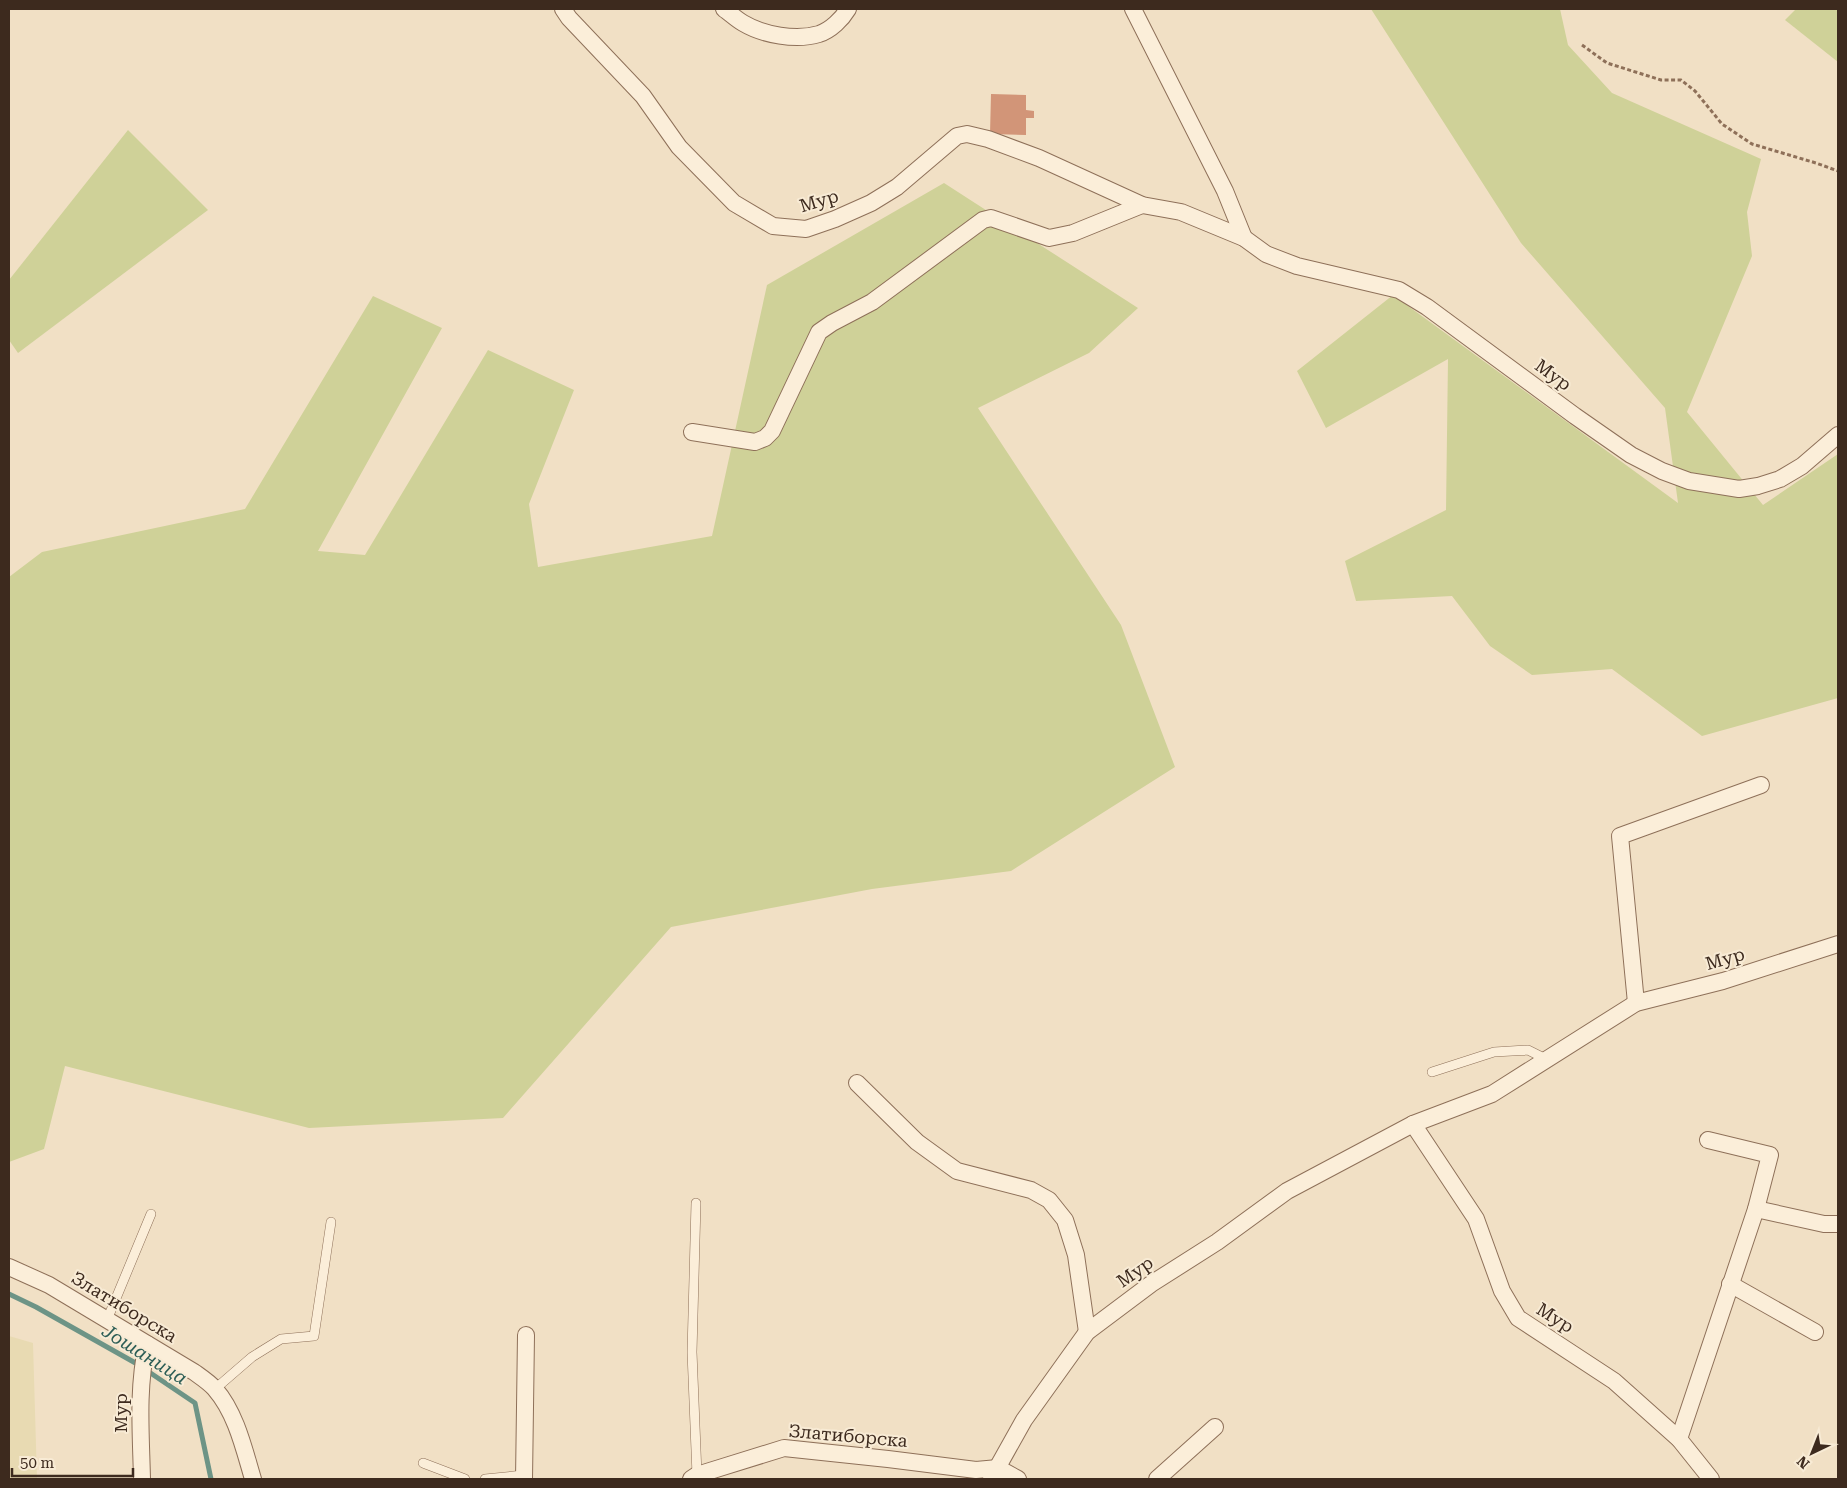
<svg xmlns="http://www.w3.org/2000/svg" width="1847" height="1488" font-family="'Roboto Serif',serif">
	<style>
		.farmland { fill: #e8dab2 }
		.green { fill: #cfd198 }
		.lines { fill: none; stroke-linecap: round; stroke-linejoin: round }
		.stream { stroke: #6d9486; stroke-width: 5 }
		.building { fill: #d29578 }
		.lane-casing { stroke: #8e7059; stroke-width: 10 }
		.street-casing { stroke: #8e7059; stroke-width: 18 }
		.path { stroke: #8e7059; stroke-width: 3; stroke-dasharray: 4 2.5; stroke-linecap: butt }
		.lane { stroke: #fbeed9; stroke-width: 9 }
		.street { stroke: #fbeed9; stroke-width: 16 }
		.labels { text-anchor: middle; stroke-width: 4; stroke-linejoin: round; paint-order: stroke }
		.street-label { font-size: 18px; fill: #3d2a1e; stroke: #f8ebd5 }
		.water-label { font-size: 19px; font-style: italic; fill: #2d5e56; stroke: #f8ebd5 }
	</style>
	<rect width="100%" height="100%" fill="#f1e0c5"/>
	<path class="farmland" d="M9 1336 33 1343 37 1479H9Z"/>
	<g class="green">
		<path d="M1371 9H1560L1568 45 1612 93 1761 159 1747 212 1752 256 1687 412 1763 505 1838 454V698L1702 736 1612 669 1532 675 1490 646 1452 596 1356 601 1345 561 1446 510 1448 359 1326 428 1297 371 1393 295 1678 503 1665 408 1521 243Z"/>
		<path d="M1796 9H1838V62L1785 20Z"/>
		<path d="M128 130 208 210 18 353 9 340V280Z"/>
		<path d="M944 183 1138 308 1089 353 978 408 1121 625 1175 767 1011 871 872 889 671 927 503 1118 309 1128 65 1066 44 1149 9 1162V577L42 552 245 509 373 296 442 328 318 551 365 555 488 350 574 390 529 504 538 567 712 536 767 285Z"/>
	</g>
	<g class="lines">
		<g class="stream">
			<path d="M9 1294 36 1307 139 1365"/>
			<path d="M146 1370 195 1403 211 1479"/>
		</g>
	</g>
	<path class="building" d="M991 94 1026 95V110L1034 111V118H1026V135L990 134Z"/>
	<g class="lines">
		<defs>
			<g id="lane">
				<path d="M1432 1072 1494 1052 1528 1050 1546 1059"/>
				<path d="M696 1203 692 1352 697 1475"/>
				<path d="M107 1320 151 1214"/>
				<path d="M215 1389 252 1357 281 1339 314 1336 331 1222"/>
				<path d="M423 1463 465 1479"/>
				<path d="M485 1479 524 1475"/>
			</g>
			<g id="street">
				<path d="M563 9 569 18 643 96 679 147 734 203 773 226 806 229 835 219 871 203 897 187 957 136 967 134 988 139 1039 158 1142 205 1181 212 1244 238 1266 254 1297 266 1399 290 1427 307 1575 416 1631 455 1662 471 1689 481 1739 489 1758 486 1780 479 1802 466 1838 435"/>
				<path d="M724 9C730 13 736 19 743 23 763 35 796 41 819 34 831 30 842 19 848 9"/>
				<path d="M1133 9 1225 191 1244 238"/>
				<path d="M692 432 755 442 765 438 772 431 819 332 832 323 872 302 983 220 991 218 1049 238 1073 233 1142 205"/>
				<path d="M1636 1003 1620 836 1761 785"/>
				<path d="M857 1083 917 1142 957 1171 1031 1190 1049 1200 1065 1220 1076 1255 1087 1332"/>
				<path d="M1413 1124 1476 1219 1502 1291 1518 1318 1614 1381 1679 1439 1711 1479"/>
				<path d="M1756 1209 1824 1224H1838"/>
				<path d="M9 1267 49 1285 194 1372C201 1377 210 1383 215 1389 236 1413 244 1449 253 1479"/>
				<path d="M1730 1284 1815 1332"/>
				<path d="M1679 1439 1756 1209 1770 1155 1708 1140"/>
				<path d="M998 1468 1018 1479"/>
				<path d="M142 1479C141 1434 137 1389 147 1344"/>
				<path d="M524 1479 526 1335"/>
				<path d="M691 1479 697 1475 784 1448 888 1459 976 1470 998 1468"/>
				<path d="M991 1479 1024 1420 1087 1332 1151 1284 1217 1242 1287 1191 1413 1124 1492 1094 1636 1003 1723 981 1838 944"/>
				<path d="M1157 1479 1215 1427"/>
			</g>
		</defs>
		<use href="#lane" class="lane-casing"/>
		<use href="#street" class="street-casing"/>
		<path class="path" d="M1582 45 1607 63 1661 80H1681L1695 91 1722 124 1752 144 1816 163 1838 171"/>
		<use href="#lane" class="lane"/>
		<use href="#street" class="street"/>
	</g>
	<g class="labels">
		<g class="street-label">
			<text transform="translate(819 201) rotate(-17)" y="6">Мур</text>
			<text transform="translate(1553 375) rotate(36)" y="6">Мур</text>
			<text transform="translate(1725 959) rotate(-16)" y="6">Мур</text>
			<text transform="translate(1135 1272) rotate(-35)" y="6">Мур</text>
			<text transform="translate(124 1307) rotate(31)" y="6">Златиборска</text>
			<text transform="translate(1555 1318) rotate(32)" y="6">Мур</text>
			<text transform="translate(121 1413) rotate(-90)" y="6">Мур</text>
			<text transform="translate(848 1436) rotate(5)" y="6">Златиборска</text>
		</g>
		<g class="water-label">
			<text transform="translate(145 1354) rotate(32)" y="7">Јошаница</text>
		</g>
	</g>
	<rect width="1847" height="1488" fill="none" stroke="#3d2a1e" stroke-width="20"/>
	<g transform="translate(1812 1453) rotate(223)" stroke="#f8ebd5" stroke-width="4" paint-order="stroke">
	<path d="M0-4L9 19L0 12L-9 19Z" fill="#3d2a1e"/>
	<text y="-8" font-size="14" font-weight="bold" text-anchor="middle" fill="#3d2a1e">N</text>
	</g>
	<path d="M12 1468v8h121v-8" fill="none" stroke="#3d2a1e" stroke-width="2.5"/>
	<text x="20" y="1468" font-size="15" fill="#3d2a1e" stroke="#f8ebd5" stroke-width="4" paint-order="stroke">50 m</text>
</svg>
